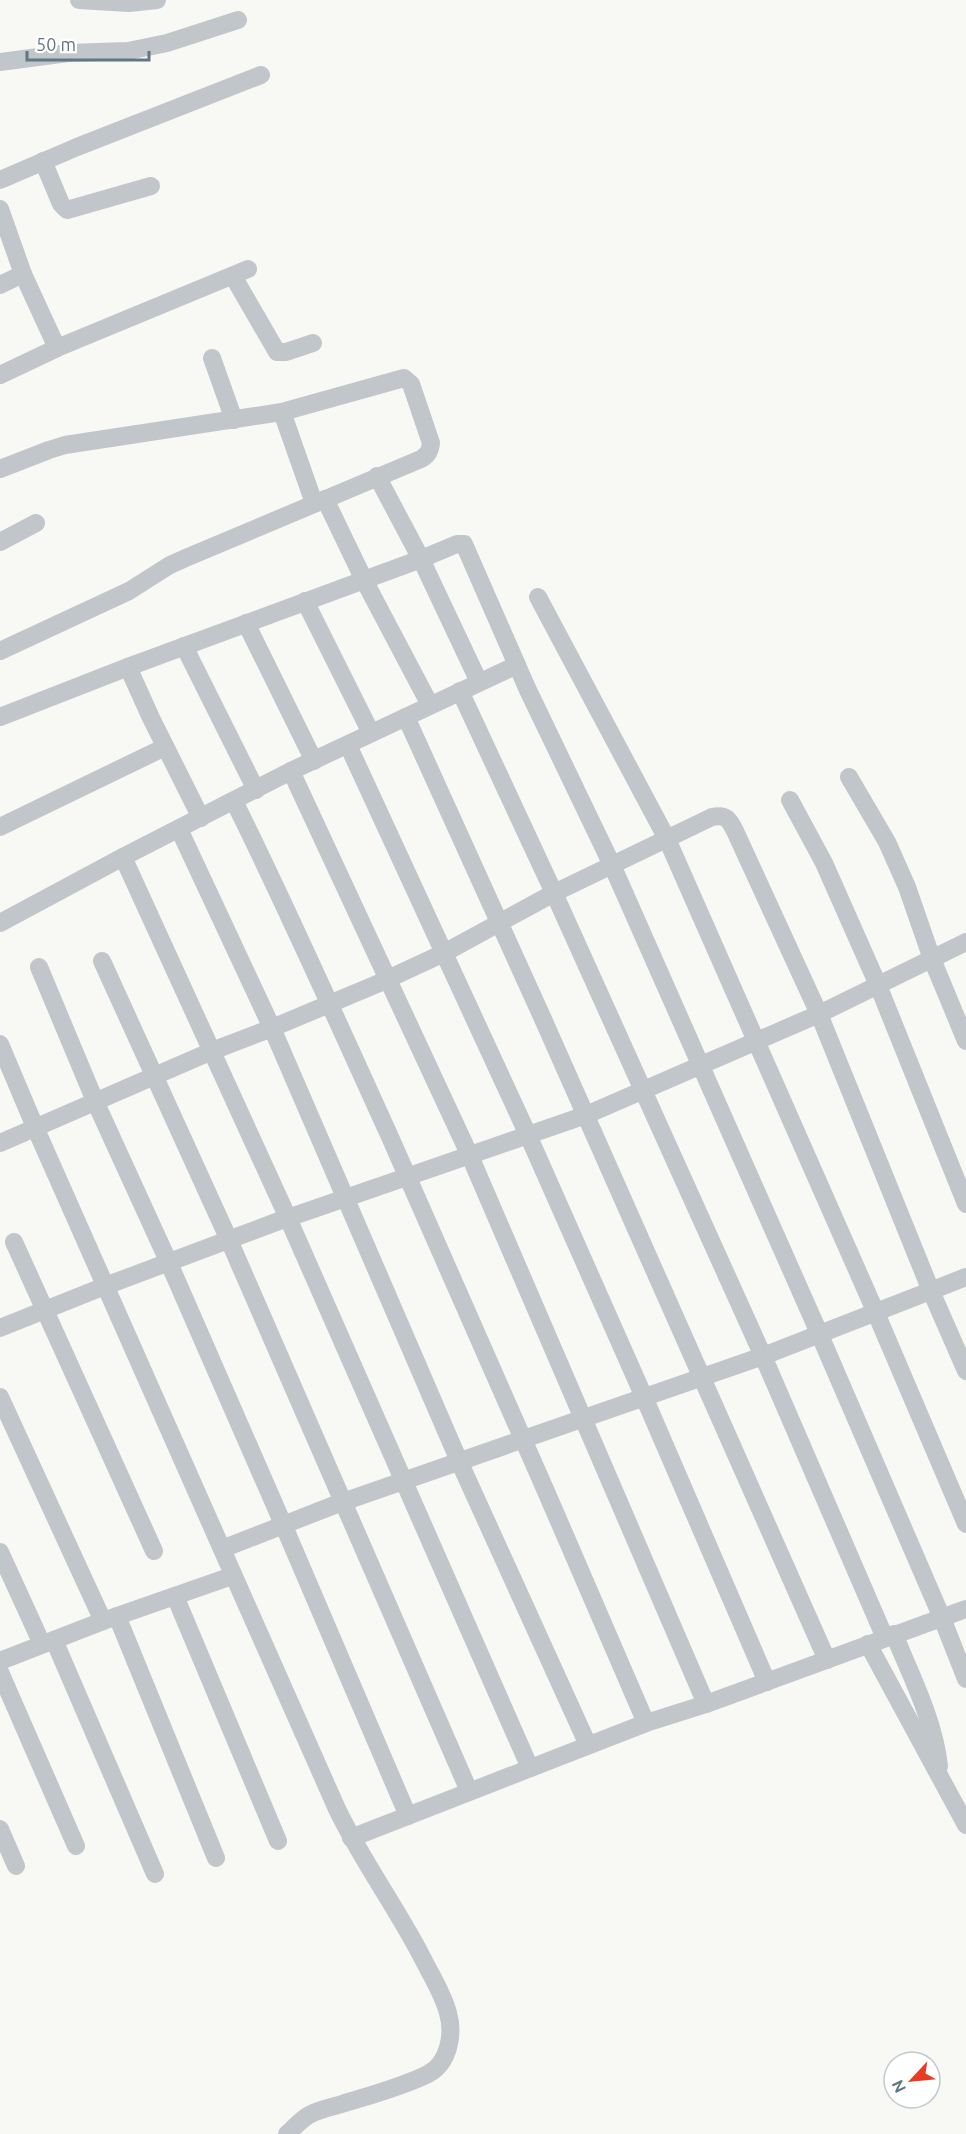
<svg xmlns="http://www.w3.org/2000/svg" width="966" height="2134" font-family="Ubuntu,sans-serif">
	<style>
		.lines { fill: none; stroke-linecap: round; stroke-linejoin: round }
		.street { stroke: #c0c6c9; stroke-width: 18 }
	</style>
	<rect width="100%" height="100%" fill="#f8f8f5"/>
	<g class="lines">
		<g class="street">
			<path d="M79 0 129 3 157 0"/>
			<path d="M0 62 68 53 128 51 167 43 238 20"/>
			<path d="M43 161 61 204 67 210 151 186"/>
			<path d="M0 180 77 147 261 75"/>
			<path d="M0 209 23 274 57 348"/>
			<path d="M233 276 277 352H286L313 343"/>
			<path d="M0 285 23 274"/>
			<path d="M212 358 234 420"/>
			<path d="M0 375 57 348 248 269"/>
			<path d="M282 412 314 503"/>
			<path d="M0 469 49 450 65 445 282 412 404 378 411 384 431 443C430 451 428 455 421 459L188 557 170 565 129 591 0 651"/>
			<path d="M377 476 421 559 479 682"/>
			<path d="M325 499 364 580 430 705"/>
			<path d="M0 542 36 523"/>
			<path d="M538 597 667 839 876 1313 966 1524"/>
			<path d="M305 601 371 733"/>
			<path d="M246 623 314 761"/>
			<path d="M184 646 256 790"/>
			<path d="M128 667 151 718 201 818"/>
			<path d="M460 691 554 893 763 1356 885 1638"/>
			<path d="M0 717 128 667 421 559 457 544H464L527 688 612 865 819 1333 942 1618 966 1679"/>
			<path d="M406 717 543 1019 827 1660"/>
			<path d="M348 745 528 1135 644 1397 767 1682"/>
			<path d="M291 771 470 1156 706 1704"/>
			<path d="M849 777 887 842 907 887 932 959 966 1041"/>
			<path d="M790 800 824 863 878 985 966 1204"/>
			<path d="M234 801C289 912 339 1025 390 1137 477 1332 562 1527 646 1723"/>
			<path d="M0 827 165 747"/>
			<path d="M179 829 272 1028 459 1461 588 1745"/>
			<path d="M123 857 288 1218 530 1768"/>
			<path d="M0 923 123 857 291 771 517 665"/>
			<path d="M102 961 229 1240 469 1791"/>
			<path d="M39 967 95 1101 169 1263 283 1524 408 1816"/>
			<path d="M0 1044 35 1127 337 1809C362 1861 397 1908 423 1959 432 1977 443 1994 448 2013 454 2034 449 2063 428 2074 402 2087 371 2095 342 2104 332 2107 321 2109 311 2114 301 2119 295 2127 287 2134"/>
			<path d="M0 1143 212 1051 272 1028 377 984 444 953 554 893 712 817C726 814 729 819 735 831L819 1014 931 1291 966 1371"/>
			<path d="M14 1242 154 1551"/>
			<path d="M0 1328 105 1286 279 1221 586 1115 819 1014 966 942"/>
			<path d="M0 1397 103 1621"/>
			<path d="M222 1549 337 1504 763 1356 966 1277"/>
			<path d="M0 1552 42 1644"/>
			<path d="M175 1596 278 1841"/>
			<path d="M117 1616 216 1858"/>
			<path d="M894 1634C911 1676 934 1720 939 1766"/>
			<path d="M54 1640 155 1874"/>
			<path d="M868 1644 966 1825"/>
			<path d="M0 1661 103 1621 232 1576"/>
			<path d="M0 1672 76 1846"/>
			<path d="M0 1829 16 1866"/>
			<path d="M351 1838 646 1723 706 1704 966 1609"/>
		</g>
	</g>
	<g transform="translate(912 2080) rotate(244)"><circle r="28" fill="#ffffff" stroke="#c0c9cd" stroke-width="1.5"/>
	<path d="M0-4.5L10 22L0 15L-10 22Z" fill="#e73b26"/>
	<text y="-9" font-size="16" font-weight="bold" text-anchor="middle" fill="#627781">N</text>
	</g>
	<path d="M27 51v9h122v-9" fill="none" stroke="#627781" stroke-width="3"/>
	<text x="36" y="51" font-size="18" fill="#627781" stroke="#ffffff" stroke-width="4.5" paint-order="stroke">50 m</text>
</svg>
